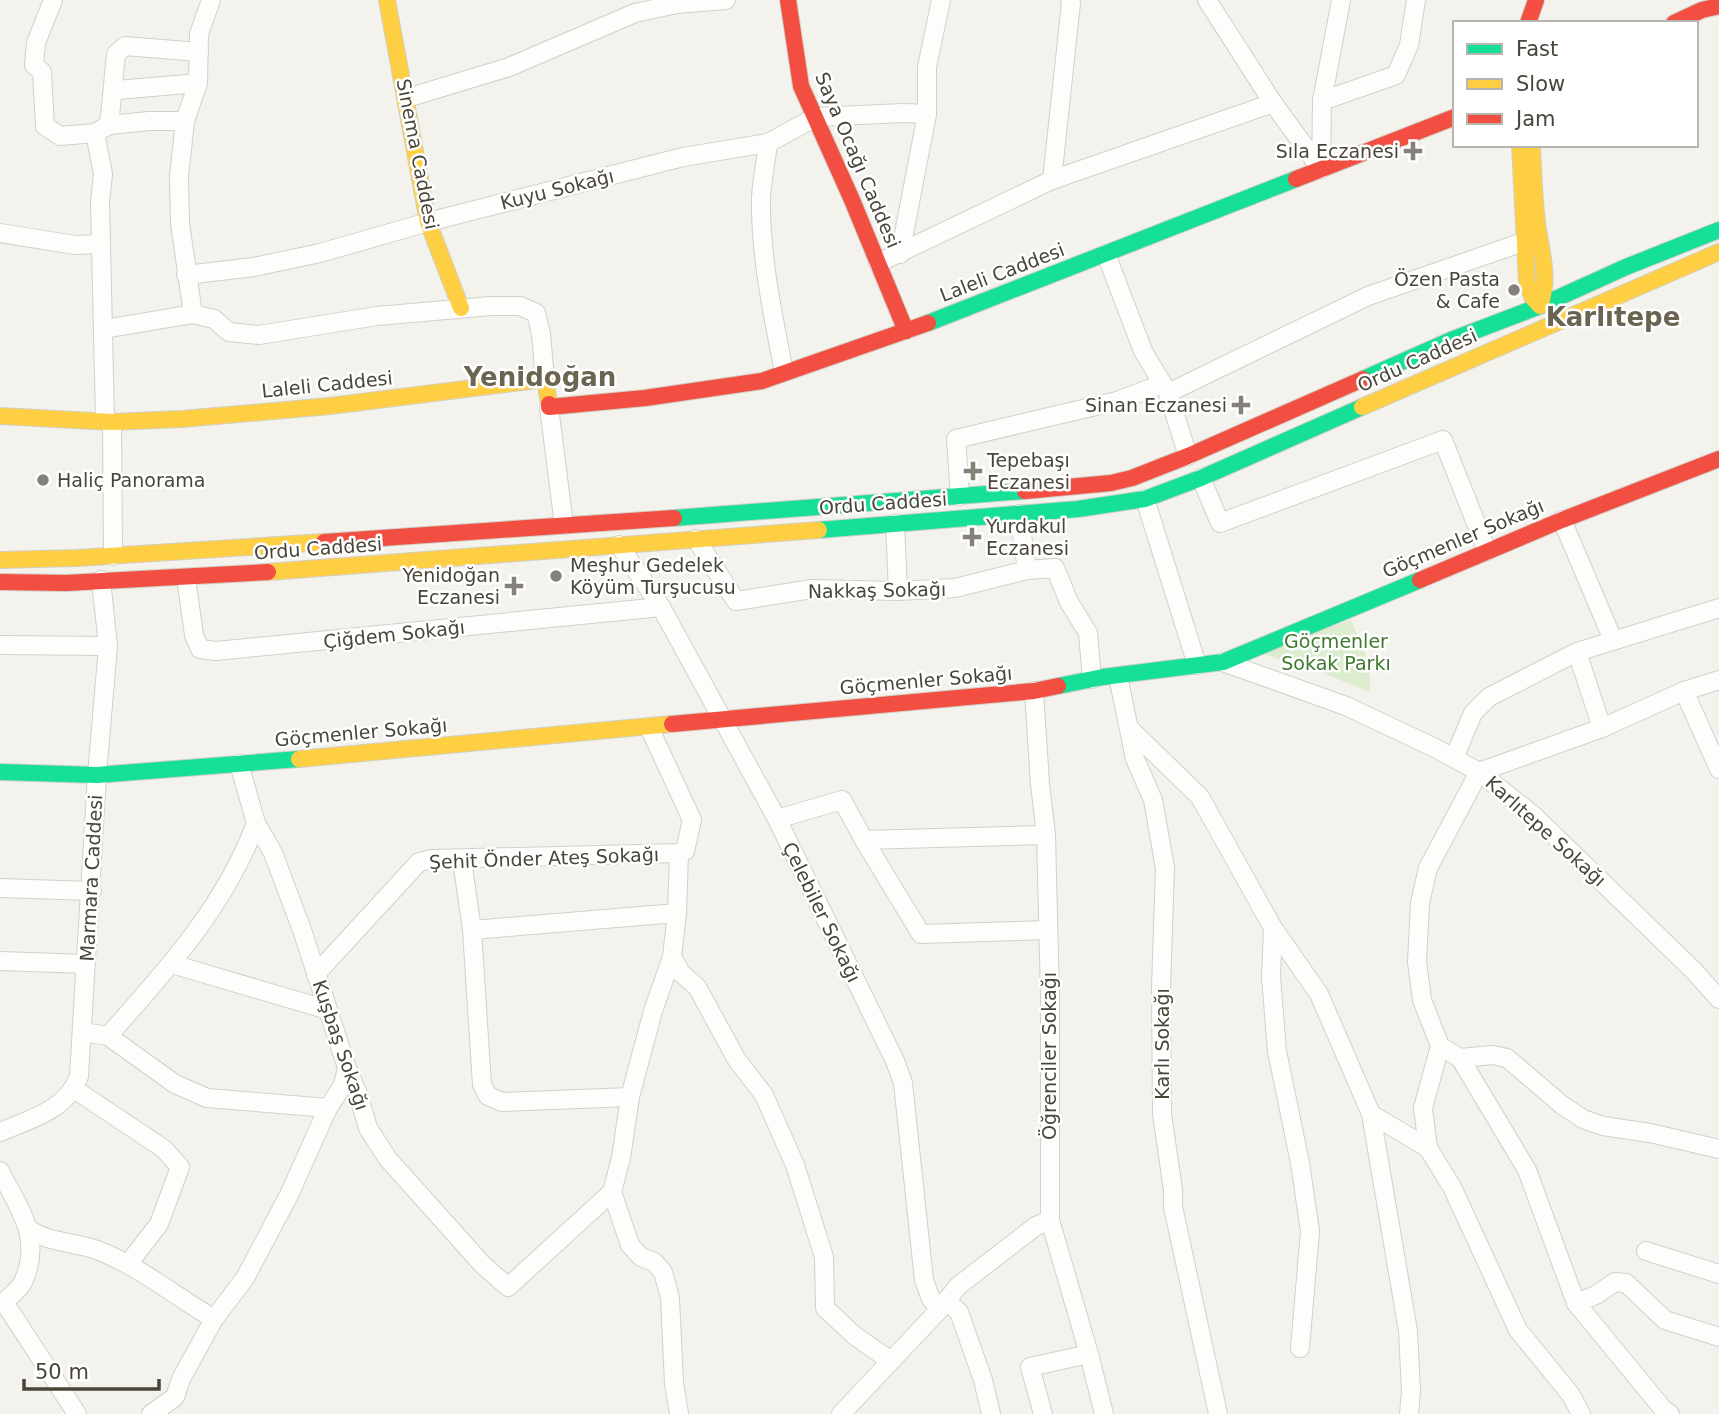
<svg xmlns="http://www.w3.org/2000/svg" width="1719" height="1414" font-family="'DejaVu Sans',sans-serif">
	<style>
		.green { fill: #dceccf }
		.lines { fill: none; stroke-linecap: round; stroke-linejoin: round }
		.street-casing { stroke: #d1d0cb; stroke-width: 20 }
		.fast-casing { stroke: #d2cfc4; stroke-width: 18 }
		.slow-casing { stroke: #d2cfc4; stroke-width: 18 }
		.jam-casing { stroke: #d2cfc4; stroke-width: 18 }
		.street { stroke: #fdfdfc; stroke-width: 18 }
		.fast { stroke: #16e098; stroke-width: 16 }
		.slow { stroke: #ffcf43; stroke-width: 16 }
		.jam { stroke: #f24e42; stroke-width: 16 }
		.poi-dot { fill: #848278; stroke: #fff; stroke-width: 2.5 }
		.labels { text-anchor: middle; stroke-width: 5; stroke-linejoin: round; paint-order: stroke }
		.poi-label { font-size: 19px; fill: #494539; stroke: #fff; text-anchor: end }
		.street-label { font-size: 19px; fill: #494539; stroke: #fff }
		.park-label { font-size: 19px; fill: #3f792e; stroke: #fff }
		.district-label { font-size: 26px; font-weight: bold; fill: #6b6451; stroke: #fff }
	</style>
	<rect width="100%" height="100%" fill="#f3f2ed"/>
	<path class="green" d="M1351 620 1370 666V692L1320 672 1260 653Z"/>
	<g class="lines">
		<defs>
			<g id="street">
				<path d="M53 0 36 43 34 65 42 72 45 126 60 136 95 133 109 125 149 121H185"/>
				<path d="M1207 0 1273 103 1321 169"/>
				<path d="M112 96 116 54 125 46 199 52"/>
				<path d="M407 98 509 67 635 13 677 4 726 0"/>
				<path d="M1322 101 1396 75 1409 45 1416 0"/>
				<path d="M109 125 112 96 117 90 198 83"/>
				<path d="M95 133 103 174 100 202 105 420"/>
				<path d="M768 143C766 161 762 180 761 198 760 256 773 315 784 372"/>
				<path d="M1321 169 1322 101 1341 0"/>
				<path d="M1052 180 1071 3 1070 0"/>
				<path d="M0 233 75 245 100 244"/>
				<path d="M900 254 927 114V67L941 0"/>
				<path d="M1106 254 1143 351 1168 393 1188 456"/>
				<path d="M878 263 1052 180 1273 103"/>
				<path d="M186 275 254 267 320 253 428 222 683 157 768 143 816 117 903 113 927 114"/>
				<path d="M193 314 180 223 179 177 185 121 198 83 199 34 211 0"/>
				<path d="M104 329 193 314 214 319 229 332 259 335 377 316 491 306H520L536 313 541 334 545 379"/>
				<path d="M1168 393 1368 296 1526 241"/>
				<path d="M549 407 564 525"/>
				<path d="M112 422 113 556"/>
				<path d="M1201 478 1220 523 1443 440 1487 551"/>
				<path d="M960 496 956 439 1117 401 1162 384"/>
				<path d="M1145 499 1197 665"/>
				<path d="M1019 514 1027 570"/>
				<path d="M1562 520 1613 640"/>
				<path d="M895 524 898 591"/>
				<path d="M696 539 736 601 812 589 898 591 955 588 1027 570 1055 568 1069 602 1088 633 1092 679"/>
				<path d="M619 545 661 607 777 819 895 1061 903 1083 924 1280 931 1299 940 1309"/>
				<path d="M186 578 194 635 200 649 216 651 661 607"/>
				<path d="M0 645 108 646"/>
				<path d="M1577 652 1602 728"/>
				<path d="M1223 662 1346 706 1435 748 1479 772 1533 815 1693 970 1719 999"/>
				<path d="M1118 676 1135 759 1153 800 1165 868 1161 988 1162 1114 1173 1190V1207L1218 1414"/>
				<path d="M1034 691 1040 784 1046 835 1050 997V1220L1089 1354 1104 1414"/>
				<path d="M1684 691 1719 769"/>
				<path d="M1130 729 1200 797 1273 928 1319 994 1371 1114 1408 1331 1411 1391 1409 1414"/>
				<path d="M1454 758 1473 713 1489 697 1577 652 1719 608"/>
				<path d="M239 764 256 823 273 853 302 930 347 1068 358 1094 368 1128 388 1159 482 1264 508 1287 612 1192 621 1158 630 1097 653 1011 672 957 677 913 679 853"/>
				<path d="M777 819 842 800 864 840 921 934 1048 930"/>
				<path d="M864 840 1046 835"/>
				<path d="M462 860 472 930 482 1085 488 1096 502 1102 630 1097"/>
				<path d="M0 888 92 891"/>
				<path d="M1273 928 1271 977 1277 1051 1300 1163 1310 1231 1300 1348"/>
				<path d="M472 930 677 913"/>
				<path d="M672 957 681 973 697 987 737 1060 764 1095 795 1165 824 1257 825 1308 855 1336 891 1361"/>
				<path d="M0 961 86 964"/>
				<path d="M172 964 328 1010"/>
				<path d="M316 974 419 862 432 859 679 853 685 851 692 820 649 727"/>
				<path d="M83 1032 108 1036 175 1084 207 1098 328 1108"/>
				<path d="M108 1036C166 971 226 905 256 823"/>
				<path d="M1440 1046 1460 1058 1527 1170 1576 1303 1663 1409 1670 1414"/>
				<path d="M1460 1058 1493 1055 1507 1058 1562 1105 1583 1119 1603 1126 1650 1133 1719 1149"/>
				<path d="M74 1089 164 1149 180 1167 159 1224 128 1264"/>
				<path d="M1371 1114 1428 1148 1452 1187 1518 1330 1571 1395 1581 1414"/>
				<path d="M0 1132C31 1119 67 1110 79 1076L97 775 108 646 101 580"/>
				<path d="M1428 1148 1423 1108 1440 1046 1422 1000 1417 962 1420 903 1428 868 1479 772 1602 728 1684 691 1719 680"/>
				<path d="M0 1171C19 1209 43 1238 23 1282 20 1289 10 1296 4 1302L77 1414"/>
				<path d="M612 1192 630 1245 641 1257 654 1262 663 1272 670 1298 674 1383 679 1414"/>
				<path d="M30 1230C50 1243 75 1242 97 1250 139 1266 175 1296 214 1319"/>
				<path d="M1646 1251 1719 1274"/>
				<path d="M946 1300 959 1312 983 1380 991 1414"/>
				<path d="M1576 1303 1596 1295 1615 1282 1626 1283 1665 1320 1719 1337"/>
				<path d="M151 1414 175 1397 181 1379 214 1319 245 1278 289 1195 328 1108 343 1085 347 1068"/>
				<path d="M841 1414 940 1309 958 1286 1036 1226 1050 1220"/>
				<path d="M1043 1414 1030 1367 1089 1354"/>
			</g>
			<g id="fast">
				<path d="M928 323 1296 179"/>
				<path d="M1363 379 1451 340 1540 306 1626 267 1719 230"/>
				<path d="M674 518 1025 491"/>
				<path d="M819 530 1078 509 1145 499 1201 478 1362 407"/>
				<path d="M1058 686 1103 677 1223 662 1420 580"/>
				<path d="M0 772 97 775 299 759"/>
			</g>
			<g id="slow">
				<path d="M387 0 428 222 461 308"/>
				<path d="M1520 145 1527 282 1532 297 1540 306C1550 278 1541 252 1537 223 1534 197 1533 171 1532 145"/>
				<path d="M1362 407 1719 252"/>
				<path d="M0 416 112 422 182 419 330 406 545 379 549 404"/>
				<path d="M0 560 77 558 324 542"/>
				<path d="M268 572 819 530"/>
				<path d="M299 759 672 724"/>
			</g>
			<g id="jam">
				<path d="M788 0 801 86 852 200 906 331"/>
				<path d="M1528 23 1536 0"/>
				<path d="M1674 23 1702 10 1719 6"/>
				<path d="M1296 179 1455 117"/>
				<path d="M549 404V407L645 398 762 381 928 323"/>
				<path d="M1025 491 1111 483 1132 478 1188 456 1363 379"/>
				<path d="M324 542 674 518"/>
				<path d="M1420 580 1562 520 1719 459"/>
				<path d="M0 582 66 583 268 572"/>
				<path d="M672 724 1034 691 1058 686"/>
			</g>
		</defs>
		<use href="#street" class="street-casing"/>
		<use href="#fast" class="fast-casing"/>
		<use href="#slow" class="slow-casing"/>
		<use href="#jam" class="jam-casing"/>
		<use href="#street" class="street"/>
		<use href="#fast" class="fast"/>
		<use href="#slow" class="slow"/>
		<use href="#jam" class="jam"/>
	</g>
	<g class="poi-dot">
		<path d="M1409.5 140.5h7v7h7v7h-7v7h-7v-7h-7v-7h7z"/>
		<circle cx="1514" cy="290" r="7"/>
		<path d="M1237.5 394.5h7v7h7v7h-7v7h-7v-7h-7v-7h7z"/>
		<path d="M969.5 460.5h7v7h7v7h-7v7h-7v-7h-7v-7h7z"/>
		<circle cx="43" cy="480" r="7"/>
		<path d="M968.5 526.5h7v7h7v7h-7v7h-7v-7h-7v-7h7z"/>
		<circle cx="556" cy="576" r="7"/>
		<path d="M510.5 575.5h7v7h7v7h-7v7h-7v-7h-7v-7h7z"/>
	</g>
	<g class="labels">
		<g class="poi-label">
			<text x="1399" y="158">Sıla Eczanesi</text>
			<text x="1500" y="286">Özen Pasta<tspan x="1500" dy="22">&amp; Cafe</tspan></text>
			<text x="1227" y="412">Sinan Eczanesi</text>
			<text x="987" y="467" text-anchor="start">Tepebaşı<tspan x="987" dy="22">Eczanesi</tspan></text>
			<text x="57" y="487" text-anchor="start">Haliç Panorama</text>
			<text x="986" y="533" text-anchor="start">Yurdakul<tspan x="986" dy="22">Eczanesi</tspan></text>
			<text x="570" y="572" text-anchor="start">Meşhur Gedelek<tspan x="570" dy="22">Köyüm Turşucusu</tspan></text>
			<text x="500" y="582">Yenidoğan<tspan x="500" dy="22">Eczanesi</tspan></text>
		</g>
		<g class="street-label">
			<text transform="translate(418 154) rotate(79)" y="7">Sinema Caddesi</text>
			<text transform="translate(858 160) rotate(67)" y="7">Saya Ocağı Caddesi</text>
			<text transform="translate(557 189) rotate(-14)" y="7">Kuyu Sokağı</text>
			<text transform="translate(1002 272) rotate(-21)" y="7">Laleli Caddesi</text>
			<text transform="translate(1417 360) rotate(-24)" y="7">Ordu Caddesi</text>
			<text transform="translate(327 384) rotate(-6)" y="7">Laleli Caddesi</text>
			<text transform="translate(883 503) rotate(-4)" y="7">Ordu Caddesi</text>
			<text transform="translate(1463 538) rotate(-23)" y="7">Göçmenler Sokağı</text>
			<text transform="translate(318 548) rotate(-4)" y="7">Ordu Caddesi</text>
			<text transform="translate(877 590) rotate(-1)" y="7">Nakkaş Sokağı</text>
			<text transform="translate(394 634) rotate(-6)" y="7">Çiğdem Sokağı</text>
			<text transform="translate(926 680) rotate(-5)" y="7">Göçmenler Sokağı</text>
			<text transform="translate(361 732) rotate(-5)" y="7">Göçmenler Sokağı</text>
			<text transform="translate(1546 831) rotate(42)" y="7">Karlıtepe Sokağı</text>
			<text transform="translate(544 858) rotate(-2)" y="7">Şehit Önder Ateş Sokağı</text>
			<text transform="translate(91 878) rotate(-87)" y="7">Marmara Caddesi</text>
			<text transform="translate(822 912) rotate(64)" y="7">Çelebiler Sokağı</text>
			<text transform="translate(1162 1044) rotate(-90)" y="7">Karlı Sokağı</text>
			<text transform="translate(341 1045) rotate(71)" y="7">Kuşbaş Sokağı</text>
			<text transform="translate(1049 1056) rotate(-90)" y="7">Öğrenciler Sokağı</text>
		</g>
		<g class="park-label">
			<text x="1336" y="648">Göçmenler<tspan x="1336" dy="22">Sokak Parkı</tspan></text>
		</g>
		<g class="district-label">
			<text x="1613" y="326">Karlıtepe</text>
			<text x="540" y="386">Yenidoğan</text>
		</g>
	</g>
	<rect x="1453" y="21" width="245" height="126" fill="#ffffff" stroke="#b6b5b0" stroke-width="2"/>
	<rect x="1467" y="44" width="35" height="10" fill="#16e098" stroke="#b6b5b0" stroke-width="2"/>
	<text x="1516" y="56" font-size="21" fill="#494539">Fast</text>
	<rect x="1467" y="79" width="35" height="10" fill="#ffcf43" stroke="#b6b5b0" stroke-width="2"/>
	<text x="1516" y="91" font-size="21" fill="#494539">Slow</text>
	<rect x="1467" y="114" width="35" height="10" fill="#f24e42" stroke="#b6b5b0" stroke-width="2"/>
	<text x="1516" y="126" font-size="21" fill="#494539">Jam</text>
	<path d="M24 1379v10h135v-10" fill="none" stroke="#494539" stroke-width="3.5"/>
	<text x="35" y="1379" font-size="21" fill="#494539" stroke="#ffffff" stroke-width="5" paint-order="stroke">50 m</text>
</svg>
